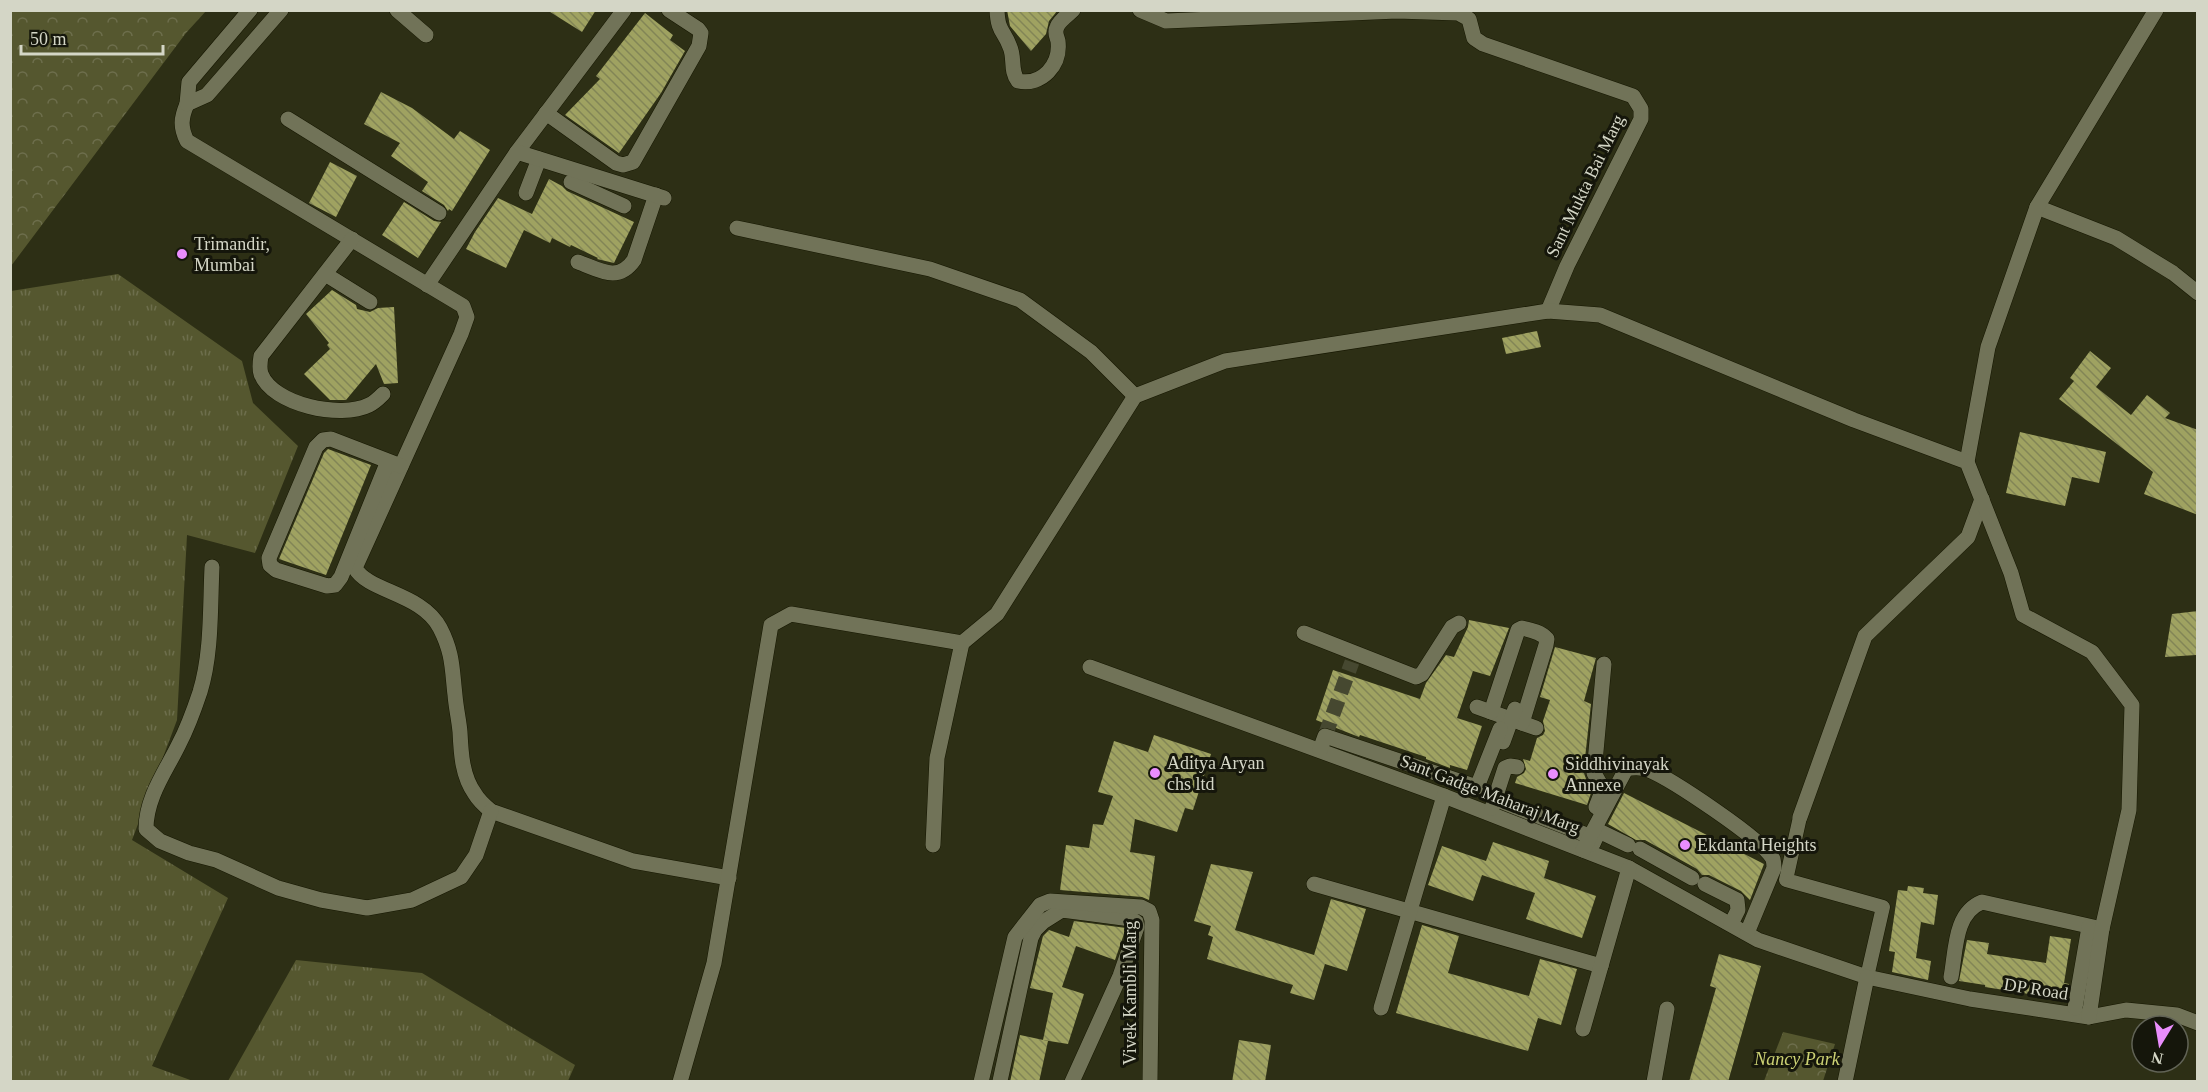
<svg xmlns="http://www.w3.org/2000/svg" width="2208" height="1092" font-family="'Times New Roman',serif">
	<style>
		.grass { fill: url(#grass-tufts) }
		.forest { fill: url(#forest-crowns) }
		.building { fill: url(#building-back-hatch) }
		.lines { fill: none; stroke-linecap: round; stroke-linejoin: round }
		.minor-tunnel { stroke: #464830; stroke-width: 15; stroke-dasharray: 15 8; stroke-linecap: butt }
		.pedestrian-casing { stroke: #161701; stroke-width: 15 }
		.minor-casing { stroke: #161701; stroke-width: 16 }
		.tertiary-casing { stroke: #161701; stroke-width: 16 }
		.pedestrian { stroke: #717358; stroke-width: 14 }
		.minor { stroke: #717358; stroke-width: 15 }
		.tertiary { stroke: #717358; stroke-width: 15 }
		.poi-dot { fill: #ea8dfd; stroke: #15160b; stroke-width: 2 }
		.labels { text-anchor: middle; stroke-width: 6; stroke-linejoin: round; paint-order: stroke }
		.street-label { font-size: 18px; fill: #d4d6c6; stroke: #15160b }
		.poi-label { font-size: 18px; fill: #d4d6c6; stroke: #15160b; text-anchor: start }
		.park-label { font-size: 18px; font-style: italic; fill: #ccd173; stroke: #15160b }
	</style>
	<defs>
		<pattern id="grass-tufts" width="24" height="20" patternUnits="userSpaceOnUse" patternTransform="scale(1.5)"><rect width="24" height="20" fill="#55572f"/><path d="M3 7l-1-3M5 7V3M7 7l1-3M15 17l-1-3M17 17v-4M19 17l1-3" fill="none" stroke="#6d6e4c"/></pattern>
		<pattern id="forest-crowns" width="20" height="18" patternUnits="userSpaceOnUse" patternTransform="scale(1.5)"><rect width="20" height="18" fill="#55572f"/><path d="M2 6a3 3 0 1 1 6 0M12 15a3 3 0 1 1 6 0" fill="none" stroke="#6d6e4c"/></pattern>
		<pattern id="building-back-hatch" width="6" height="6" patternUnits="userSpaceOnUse" patternTransform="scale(1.5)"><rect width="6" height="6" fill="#9fa261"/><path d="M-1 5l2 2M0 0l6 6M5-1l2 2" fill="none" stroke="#828556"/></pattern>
	</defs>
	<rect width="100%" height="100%" fill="#2d2f15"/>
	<g class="grass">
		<path d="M118 274 242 361 253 403 298 446 255 553 187 535 177 720 132 840 228 898 152 1066 193 1081 11 1082V291Z"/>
		<path d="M296 960 422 973 575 1065 568 1081H228Z"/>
	</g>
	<g class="forest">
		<path d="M11 10 206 11 186 33 11 266Z"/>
		<path d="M1783 1032 1835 1044 1823 1081H1764Z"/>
	</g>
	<g class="building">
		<path d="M547 10H596L582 32Z"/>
		<path d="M1007 10H1058L1049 21 1046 34 1031 51 1010 26Z"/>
		<path d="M645 13 673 35 670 40 685 51 661 93 619 153 565 115 600 79 596 76Z"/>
		<path d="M381 92 412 108 454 139 460 131 490 150 452 211 449 209 448 211 444 205 422 191 428 182 391 156 400 143 364 124Z"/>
		<path d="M330 162 357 176 336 217 309 203Z"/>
		<path d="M549 179 562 186 567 191 634 222 614 263 597 259 598 258 571 245 570 247 552 238 550 243 524 230 506 268 466 249 475 232 498 198 532 214Z"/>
		<path d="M404 202 434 221 441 222 418 258 382 235Z"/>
		<path d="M332 290 356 305 357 309 370 312 378 308 394 307 398 383 384 384 376 364 346 400H330L304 374 330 349 327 345 329 343 306 314Z"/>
		<path d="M1537 331 1541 347 1506 354 1502 338Z"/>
		<path d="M2090 351 2111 368 2096 387 2131 415 2147 395 2170 413 2165 418 2198 430V515L2144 494 2153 472 2059 399 2074 381 2070 378Z"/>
		<path d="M2020 432 2106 452 2099 483 2072 477 2065 506 2006 493Z"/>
		<path d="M328 449 371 465 326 575 279 559 324 453Z"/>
		<path d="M2198 611 2196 655 2165 657 2172 614Z"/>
		<path d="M1469 620 1509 628 1490 676 1473 671 1457 718 1482 726 1467 770 1450 765V768L1426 759V757L1360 735 1359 737 1316 720 1333 670 1420 699 1426 683 1446 655 1454 657 1468 627Z"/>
		<path d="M1555 647 1596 658 1584 701 1591 704 1585 758 1584 773 1586 779 1584 786 1592 790 1587 805 1515 783 1517 777 1524 773 1526 769 1523 759 1530 761 1537 738 1543 735 1545 731 1543 721 1550 700 1540 697Z"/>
		<path d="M1154 735 1211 754 1193 810 1185 808 1177 832 1135 819 1130 852 1155 856 1149 900 1142 897 1060 890 1066 845 1089 848 1093 824 1103 825 1113 796 1098 792 1114 741 1148 752Z"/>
		<path d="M1624 793 1764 864 1750 900 1741 891 1709 875H1702L1697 869 1645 840H1636L1608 824Z"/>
		<path d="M1493 842 1549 861 1544 878 1596 896 1582 938 1526 919 1535 893 1482 875 1473 901 1428 885 1442 846 1486 861Z"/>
		<path d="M1211 864 1253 872 1235 930 1314 955 1331 899 1366 909 1347 971 1325 964 1314 1000 1290 993 1293 985 1207 959 1213 937 1208 935 1211 926 1194 921Z"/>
		<path d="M1908 886 1924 888 1923 893 1938 895 1934 925 1921 922 1916 958 1931 961 1928 980 1892 972 1895 952 1889 951 1898 890 1907 891Z"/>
		<path d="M1074 921 1126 928 1115 960 1076 946 1062 987 1084 994 1068 1044 1043 1040 1053 993 1030 988 1043 936 1049 930 1069 937Z"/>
		<path d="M1422 925 1459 936 1448 973 1529 996 1540 959 1577 969 1561 1025 1538 1018 1528 1051 1396 1013Z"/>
		<path d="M2050 936 2071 939 2064 983 2069 984 2066 1000 1985 987V985L1959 981 1967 940 1989 943 1987 954 2046 963Z"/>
		<path d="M1719 954 1761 966 1728 1082H1689L1716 988 1710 986Z"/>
		<path d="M1020 1035 1048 1041 1039 1082H1010Z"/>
		<path d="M1239 1040 1271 1045 1265 1082H1232Z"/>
	</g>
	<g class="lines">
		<path class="minor-tunnel" d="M1325 736 1352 662"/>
		<defs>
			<path id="pedestrian" d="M1800 817 1786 880 1883 907 1867 977"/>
			<g id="minor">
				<path d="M397 10 426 35"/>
				<path d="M997 10C998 33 1004 30 1010 47 1015 58 1010 71 1018 81 1042 86 1061 65 1058 41 1057 36 1054 33 1057 27 1059 21 1068 15 1073 10"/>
				<path d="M1140 10 1166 21 1397 11 1458 13 1469 19 1474 38 1483 44 1633 96 1641 109V119L1567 266 1548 311"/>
				<path d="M187 104C181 118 180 127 187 141L463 306 467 317 461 334 355 568C368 592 422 593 440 628 453 653 452 669 455 695 456 708 459 720 460 732 461 753 462 776 475 794 479 801 485 806 491 811L633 861 729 878"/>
				<path d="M546 113 616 163 623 165 633 162 699 46 701 33 698 29 669 10"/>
				<path d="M288 119 439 213"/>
				<path d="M517 152 624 10"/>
				<path d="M571 182 624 206"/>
				<path d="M526 193 539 159"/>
				<path d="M2037 207 2116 238 2173 273 2198 293"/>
				<path d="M737 228 930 269 1020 300 1091 352 1135 396"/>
				<path d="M352 239 261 356C260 362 259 368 261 374 273 405 341 419 369 405 374 403 379 398 383 394"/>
				<path d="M578 262C600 270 618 283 634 260L656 195"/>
				<path d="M325 274 370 302"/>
				<path d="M427 285 517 152 664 198"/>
				<path d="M388 461 341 577 335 585 327 586 276 570 270 565 269 558 316 447 323 440 331 439 401 466"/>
				<path d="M1967 462 1988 347 2037 207 2156 10"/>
				<path d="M212 567C210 608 212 653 200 692 194 710 188 727 179 744 166 771 146 797 146 829L160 841 189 853 216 860 278 888 321 900 367 908 412 900 461 877 476 855 491 811"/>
				<path d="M1304 633 1416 677 1422 674 1452 627 1459 623"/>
				<path d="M1090 667 1444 796 1629 868 1758 940 1867 977 1970 999 2089 1017 2126 1010 2177 1015 2198 1023"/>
				<path d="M1477 707 1536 728"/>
				<path d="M1491 712 1518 630 1522 628C1531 630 1541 632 1547 639L1546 645 1522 723"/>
				<path d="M1503 742 1515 709"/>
				<path d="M1320 750 1325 736 1477 787 1500 729"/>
				<path d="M1495 799 1584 834"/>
				<path d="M1596 807 1603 789 1594 773 1604 664"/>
				<path d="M1492 808 1505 768 1510 766 1517 767"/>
				<path d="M1800 817 1865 636 1968 537 1982 499"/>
				<path d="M1593 844 1598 833 1601 832 1628 845"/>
				<path d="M933 845 937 758 962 643"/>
				<path d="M1640 849 1692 878"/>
				<path d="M1583 850 1626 769C1634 767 1641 767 1649 770 1671 779 1762 839 1773 859 1774 863 1774 864 1774 868L1747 933"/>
				<path d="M1314 884 1601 966"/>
				<path d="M1705 884 1737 900 1738 910 1731 924"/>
				<path d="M1951 977C1956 951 1954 913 1982 902L2102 929"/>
				<path d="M1381 1008 1444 796"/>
				<path d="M2075 1008 2089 927"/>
				<path d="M1583 1029 1629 868"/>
				<path d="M1000 1081 1031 938 1035 930 1043 922 1062 910 1131 919 1136 922 1137 927 1120 976 1072 1082"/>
				<path d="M680 1082 714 963 771 625 791 614 962 643 997 614 1135 396 1225 361 1548 311 1600 315 1854 420 1967 462 2011 573 2023 615 2092 652 2132 705 2129 810 2102 929 2089 1017"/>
				<path d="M981 1082 1015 937 1040 905 1050 901 1141 907 1149 911 1152 920 1150 1082"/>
				<path d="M1654 1082 1667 1009"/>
				<path d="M1845 1082 1867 977"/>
			</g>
			<path id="tertiary" d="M250 10 189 82 187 104 207 95 281 10"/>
		</defs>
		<use href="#pedestrian" class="pedestrian-casing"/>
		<use href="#minor" class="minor-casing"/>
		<use href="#tertiary" class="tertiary-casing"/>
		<use href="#pedestrian" class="pedestrian"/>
		<use href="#minor" class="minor"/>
		<use href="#tertiary" class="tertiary"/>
	</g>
	<g class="poi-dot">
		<circle cx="182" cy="254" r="6"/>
		<circle cx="1155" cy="773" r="6"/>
		<circle cx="1553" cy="774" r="6"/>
		<circle cx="1685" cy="845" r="6"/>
	</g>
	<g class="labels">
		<g class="street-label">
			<text transform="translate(1585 186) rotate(-64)" y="6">Sant Mukta Bai Marg</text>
			<text transform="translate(1490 794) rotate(21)" y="6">Sant Gadge Maharaj Marg</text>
			<text transform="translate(2036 989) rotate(9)" y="6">DP Road</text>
			<text transform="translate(1130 993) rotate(-90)" y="6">Vivek Kambli Marg</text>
		</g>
		<g class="poi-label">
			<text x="194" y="250">Trimandir,<tspan x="194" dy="21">Mumbai</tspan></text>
			<text x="1167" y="769">Aditya Aryan<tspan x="1167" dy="21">chs ltd</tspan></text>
			<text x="1565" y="770">Siddhivinayak<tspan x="1565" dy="21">Annexe</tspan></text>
			<text x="1697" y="851">Ekdanta Heights</text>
		</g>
		<g class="park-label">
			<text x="1797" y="1065">Nancy Park</text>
		</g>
	</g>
	<rect width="2208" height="1092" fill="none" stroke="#d4d6c6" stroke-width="24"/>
	<g transform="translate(2160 1044) rotate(191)"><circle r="28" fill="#15160b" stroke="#616356" stroke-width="1.5"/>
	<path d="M0-4.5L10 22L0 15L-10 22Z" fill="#ea8dfd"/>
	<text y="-9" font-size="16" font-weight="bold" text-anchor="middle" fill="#d4d6c6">N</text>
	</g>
	<path d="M21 45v9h142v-9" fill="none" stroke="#d4d6c6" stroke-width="3"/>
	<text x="30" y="45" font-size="18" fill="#d4d6c6" stroke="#15160b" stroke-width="4.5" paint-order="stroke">50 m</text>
</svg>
